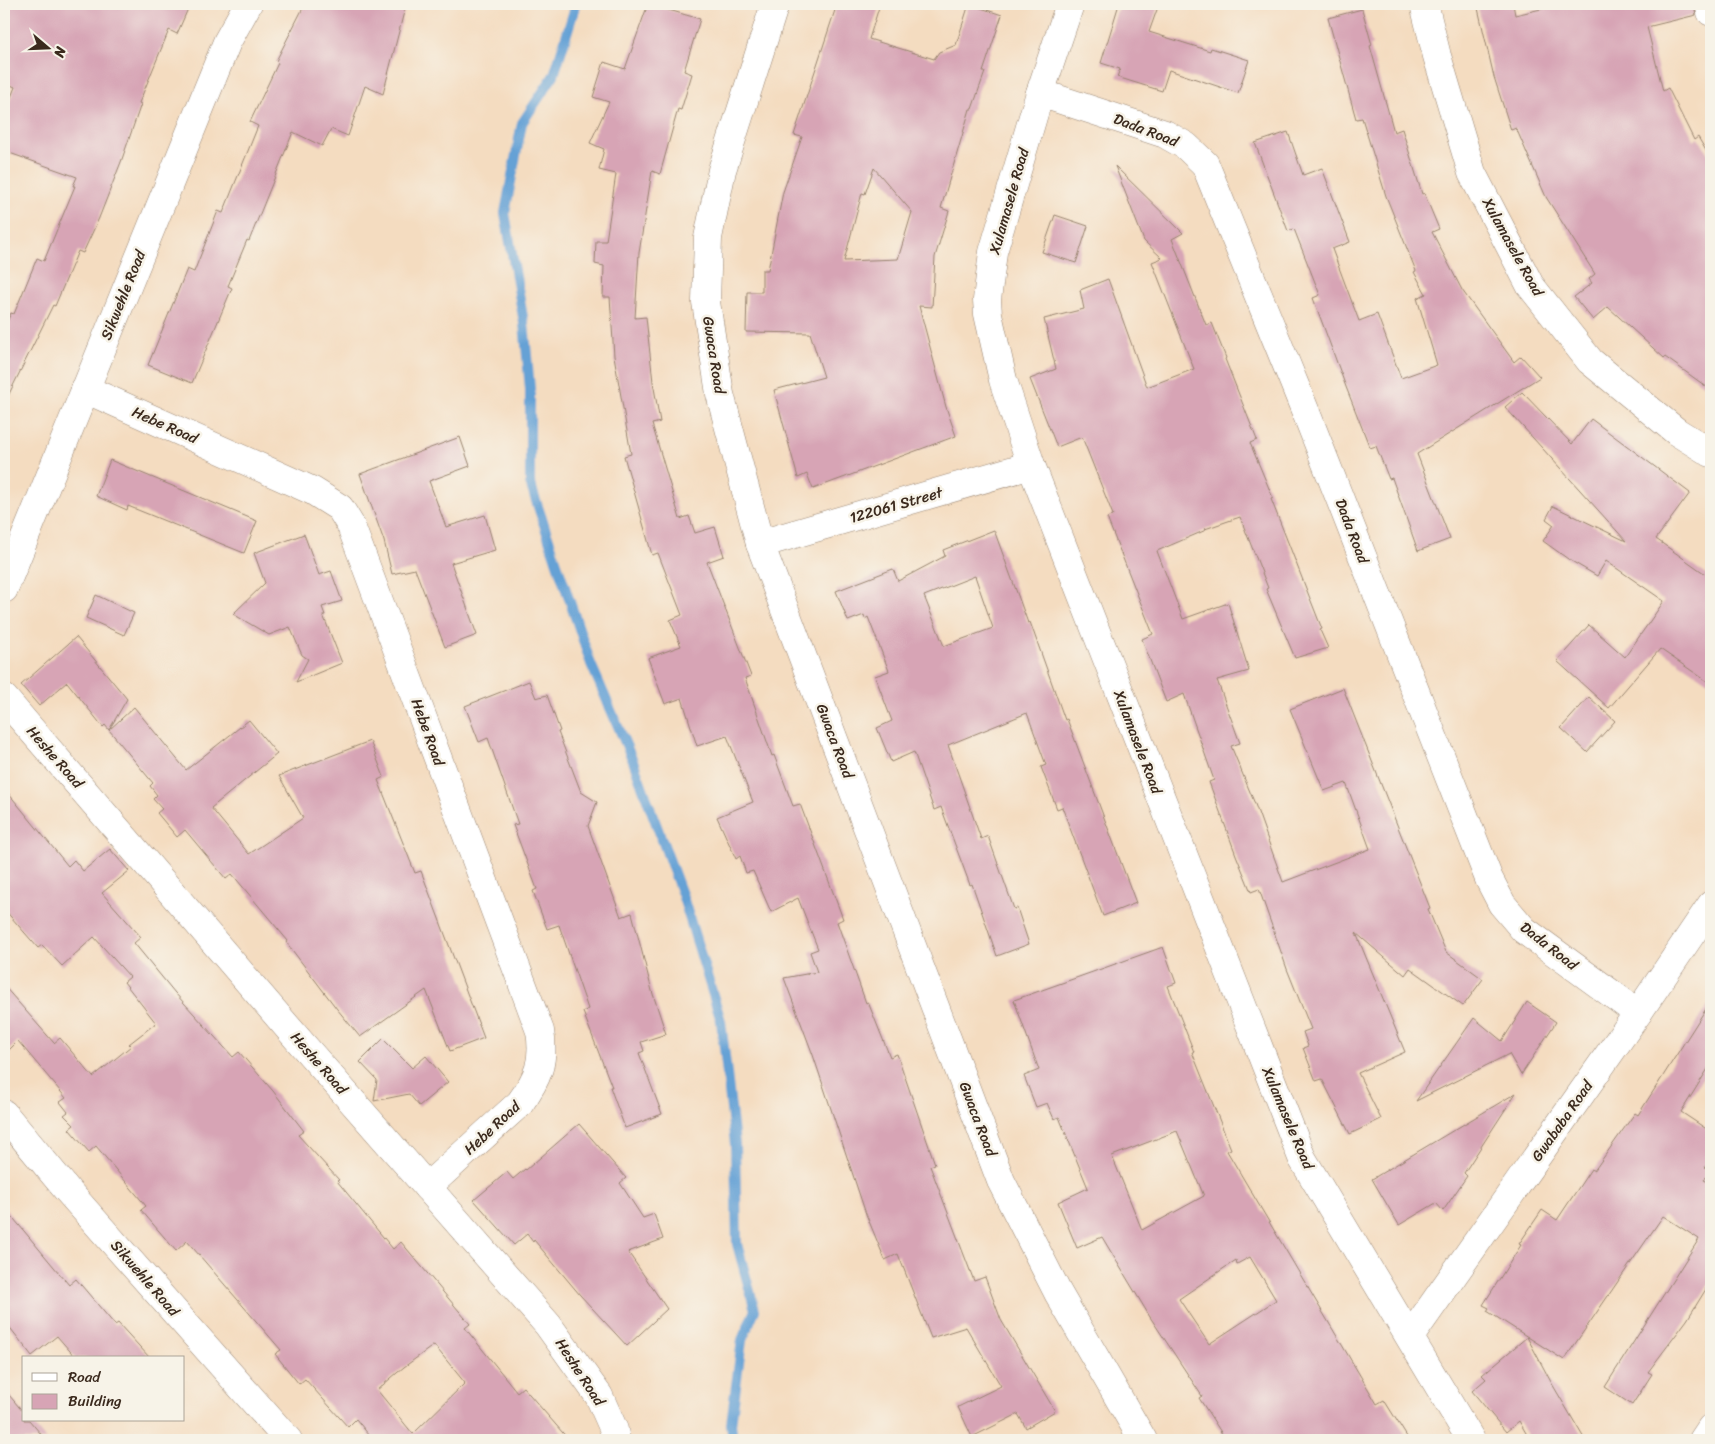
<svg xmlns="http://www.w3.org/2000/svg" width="1715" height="1444" font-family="Sriracha,sans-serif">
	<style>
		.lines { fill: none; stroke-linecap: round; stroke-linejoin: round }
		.stream { stroke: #65a1d5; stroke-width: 10 }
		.building { fill: #d7a4b5; fill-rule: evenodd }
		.minor-casing { stroke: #98836f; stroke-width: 29 }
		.minor { stroke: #fff; stroke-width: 28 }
		.labels { text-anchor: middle; stroke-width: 5; stroke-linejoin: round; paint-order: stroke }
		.street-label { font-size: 15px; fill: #3b2a1e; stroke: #f7f3e8 }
	</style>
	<rect width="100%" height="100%" fill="#f7f3e8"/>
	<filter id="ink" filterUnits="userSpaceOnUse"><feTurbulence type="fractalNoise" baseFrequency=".02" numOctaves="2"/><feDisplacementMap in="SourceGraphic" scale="10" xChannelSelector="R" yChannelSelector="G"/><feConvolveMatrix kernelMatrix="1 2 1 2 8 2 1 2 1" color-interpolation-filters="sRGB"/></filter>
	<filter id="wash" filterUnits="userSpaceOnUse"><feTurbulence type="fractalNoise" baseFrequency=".0096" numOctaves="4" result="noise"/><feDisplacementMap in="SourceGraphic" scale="20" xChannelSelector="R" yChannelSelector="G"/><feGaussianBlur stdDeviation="1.12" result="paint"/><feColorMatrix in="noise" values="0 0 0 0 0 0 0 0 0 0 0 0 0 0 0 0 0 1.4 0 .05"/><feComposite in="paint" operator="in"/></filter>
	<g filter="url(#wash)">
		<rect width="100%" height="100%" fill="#f4dcc0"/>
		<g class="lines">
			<path class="stream" d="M576 4 554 75 522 123 505 213 524 323 530 389V483L591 664 633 761 683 897 721 1021 735 1144 737 1244 755 1310 742 1340 731 1424 733 1440"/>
		</g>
		<g id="blocks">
			<g class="building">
				<path d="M4 4H190L177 34 169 30 139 103 141 104 121 162 99 218 83 253 78 251 55 306 53 305 4 404V328L11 313 14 314 37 258 44 261 75 186H73L77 177 4 151V115L15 87 4 82Z"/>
				<path d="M305 4H406L383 94 365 86 348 136 331 129 322 146 293 132 249 241 247 240 228 286 232 288 192 383 148 365 187 269 194 272 218 211 223 213 258 126 250 122 278 63 276 61Z"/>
				<path d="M648 4 700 19 684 71 692 74 681 110 678 109 660 174 652 171 639 253 635 318 646 317 653 382 660 422 652 424 680 519 689 516 695 533 715 527 724 556 707 562 751 676 745 678 772 756 774 755 793 806 800 804 843 919 837 922 866 1003 868 1002 890 1057 897 1054 935 1164 930 1166 974 1281 985 1277 1001 1320 1055 1411 1026 1428 1018 1414 972 1437 958 1407 1001 1386 966 1327 931 1338 898 1254 885 1260 866 1214 813 1055 784 978 817 972 810 952 818 949 798 898 771 912 753 871 746 873 740 856 736 859 717 817 753 802 727 736 697 746 682 698 665 704 648 658 681 646 670 620 682 615 658 553 652 555 624 456 631 454 614 356 610 297H603L604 266 595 264 596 241H606L616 174 599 170 604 149 590 143 609 102 593 97 604 62 625 69Z"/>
				<path d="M837 4H880L869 39 934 59 939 52 956 45 969 4 1002 15 983 72H985L972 109H970L941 208 949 211 935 257 932 307 919 306 946 407 956 436 813 489 807 474 798 478 774 390 824 377 810 333 746 332 747 292H762V270H768L783 192 802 137 794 135ZM874 168 912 212 898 259 844 261 862 193 865 194Z"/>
				<path d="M1119 4H1159L1149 32 1210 51 1211 48 1249 60 1238 93 1169 70 1162 91 1117 77 1120 69 1101 63Z"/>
				<path d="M1477 4H1513L1515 15 1563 4H1694L1696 15 1647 27 1663 91 1668 88 1694 140 1698 137 1711 159V390L1665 357 1664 358 1608 307 1593 320 1574 297 1592 283 1589 279 1595 274 1546 197 1516 128 1511 130 1494 77Z"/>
				<path d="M1362 9 1372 45 1370 46 1394 132 1402 129 1422 194 1424 193 1439 229 1432 232 1462 290 1514 362 1521 356 1540 377 1417 454 1450 539 1418 551 1392 478 1389 479 1376 446 1370 448 1346 387 1313 298 1320 295 1294 229 1288 231 1255 143 1288 132 1303 175 1322 168 1350 242 1332 249 1359 321 1377 314 1401 378 1437 365 1417 298 1426 294 1414 272 1416 271 1386 196 1362 118 1356 119 1328 18Z"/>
				<path d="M1115 166 1183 233 1172 239 1206 325 1212 323 1226 358 1225 359 1257 440 1250 443 1273 498 1271 499 1322 629 1320 630 1328 648 1295 658 1266 589 1268 588 1240 517 1205 529 1206 530 1157 551 1183 619 1228 603 1249 671 1217 680 1240 743 1231 746 1255 804 1283 882 1370 849 1346 783 1324 791 1290 709 1343 688 1430 908 1428 909 1446 952 1483 979 1463 1006 1410 968 1405 975 1356 933 1405 1052 1358 1073 1381 1119 1350 1134 1322 1079 1316 1081 1303 1048 1308 1046 1303 1032 1311 1029 1287 969 1259 889 1251 892 1236 855 1209 782 1214 780 1184 694 1166 702 1142 639 1153 634 1107 518 1113 515 1082 437 1057 447 1030 379 1056 369 1044 319 1084 309 1080 290 1108 279 1147 387 1194 369 1152 262 1162 258 1144 241Z"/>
				<path d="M1055 215 1088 226 1076 263 1042 252Z"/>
				<path d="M1522 392 1572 444 1591 419 1690 493 1656 539 1711 578V684L1660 649 1609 708 1557 661 1589 625 1625 657 1664 601 1606 561 1597 576 1568 559 1543 541 1554 525 1546 519 1553 506 1626 541 1505 407Z"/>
				<path d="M460 437 470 466 429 481 446 527 485 515 495 550 451 563 477 635 445 647 415 569 392 574 384 541 360 474Z"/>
				<path d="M110 460 257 521 244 553 128 506 127 510 96 496Z"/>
				<path d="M994 530 1028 623 1030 622 1065 720 1067 719 1136 903 1103 916 1062 807 1057 809 1041 767 1046 765 1027 713 948 745 981 839 988 836 1014 909 1017 908 1029 944 997 956 972 884 970 885 941 807 934 810 914 752 891 762 877 728 892 721 875 676 889 671 868 617 865 619 864 615 848 621 836 591 893 569 898 581 945 556 943 550ZM975 576 993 628 944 646 924 596Z"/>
				<path d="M304 534 319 575 331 571 342 601 322 607 325 615H323L342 663 296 682 308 659 302 655 290 627 269 635 233 614 265 583 254 553Z"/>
				<path d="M96 595 134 613 124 635 86 618Z"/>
				<path d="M76 637 127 699 109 730 105 725 103 727 67 682 39 706 21 685Z"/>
				<path d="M529 681 536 698 547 695 560 731 558 732 581 792 597 802 588 826 621 917 632 913 652 991 666 1034 641 1042 644 1051 639 1053 662 1114 625 1128 610 1087H612L583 1012 588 1009 559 925 547 929 533 891 537 889 513 825 518 824 488 738 479 742 465 706Z"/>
				<path d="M1589 697 1615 721 1587 752 1561 728Z"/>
				<path d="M134 707 186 770 249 720 277 754 211 808 249 854 303 818 279 776 370 741 384 777 378 780 415 873 421 871 484 1038 450 1051 426 990 360 1037 337 1009 286 942 288 941 232 874 226 879 185 830 177 837 157 813 162 809 153 799 157 795 150 786 153 783 109 730Z"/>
				<path d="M4 788 68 866 74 860 83 871 110 849 129 871 102 893 141 937 134 943 175 993 233 1057 239 1052 273 1091 304 1131 298 1135 339 1180 337 1181 393 1249 401 1242 470 1324 465 1328 517 1392 523 1387 569 1440H373L356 1419 348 1427 305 1379 299 1384 275 1354 281 1350 187 1241 176 1251 141 1210 146 1206 96 1146 89 1152 69 1129 74 1125 64 1115 68 1112 60 1102 66 1098 18 1041 4 1055V986L54 1043 60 1038 93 1077 131 1046 129 1044 156 1023 124 982 130 977 94 937 62 966 42 945 38 948 4 909ZM434 1345 465 1383 413 1434 377 1390 404 1367Z"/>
				<path d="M1163 947 1176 983 1168 986 1194 1052H1192L1231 1149 1227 1151 1377 1404 1384 1400 1409 1440H1226L1199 1398 1202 1396 1150 1317 1102 1237 1077 1248 1058 1202 1088 1188 1059 1117 1054 1119 1047 1103 1036 1107 1024 1076 1039 1070 1014 1000ZM1177 1131 1204 1196 1142 1230 1112 1156ZM1250 1257 1276 1300 1209 1344 1179 1299 1236 1260 1237 1264Z"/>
				<path d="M1711 1001V1064L1681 1112 1711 1132V1148L1707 1155 1711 1158 1705 1167 1711 1170 1704 1180 1711 1184V1281L1687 1320 1648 1372 1652 1374 1632 1405 1605 1387 1699 1239 1663 1216 1564 1360 1487 1311 1489 1308 1483 1305 1521 1245 1519 1244 1542 1210 1557 1220 1591 1169 1594 1171 1635 1113 1638 1115Z"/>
				<path d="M1527 1002 1556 1022 1521 1075 1509 1054 1416 1101 1474 1018 1502 1041Z"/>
				<path d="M383 1039 412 1068 426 1056 448 1082 419 1106 409 1094 374 1101 377 1080 360 1062Z"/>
				<path d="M1516 1093 1464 1173 1467 1176 1443 1211 1436 1203 1399 1225 1372 1179Z"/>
				<path d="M579 1124 626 1178 620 1183 643 1218 654 1214 663 1239 628 1252 667 1309 627 1346 580 1295 534 1240 533 1242 527 1234 514 1245 474 1200 507 1172 513 1179 525 1169 526 1170Z"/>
				<path d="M4 1207 69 1285 76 1279 115 1325 118 1323 150 1358H76L57 1336 32 1356 4 1320Z"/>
				<path d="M1527 1337 1551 1382 1585 1440H1530L1519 1421 1506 1432 1472 1391 1486 1379 1482 1375Z"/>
				<path d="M4 1389 24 1413V1420H29L46 1440H4Z"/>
			</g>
		</g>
	</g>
	<g filter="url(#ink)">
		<use href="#blocks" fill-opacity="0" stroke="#98836f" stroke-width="1"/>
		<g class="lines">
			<defs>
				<g id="minor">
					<path d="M775 4 722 170 708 238 706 302 720 394 760 544 1001 1181 1058 1293 1143 1440"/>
					<path d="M1070 4 1040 93 993 252 987 300 988 314 1003 380 1031 465 1302 1158 1471 1440"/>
					<path d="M1424 4 1437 56 1472 173 1530 285 1590 361 1677 432 1711 453"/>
					<path d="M1709 4 1711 12"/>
					<path d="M1040 93 1165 134 1186 146 1205 164 1307 415 1489 879 1502 904 1524 930 1638 1013"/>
					<path d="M85 389 313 491 340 508 351 526 540 1031C545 1062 538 1078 520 1103L427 1187"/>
					<path d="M760 544 1031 465"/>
					<path d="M4 589 227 42 248 4"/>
					<path d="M4 698 302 1044 548 1325 599 1396 614 1430 616 1440"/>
					<path d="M4 1114 68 1191 288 1440"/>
					<path d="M1410 1337 1638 1013 1711 905"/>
					<path d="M1703 1440 1711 1428"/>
				</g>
			</defs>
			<use href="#minor" class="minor-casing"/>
			<use href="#minor" class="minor"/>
		</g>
	</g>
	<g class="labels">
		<g class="street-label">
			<text transform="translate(1146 130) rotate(21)" y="5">Dada Road</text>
			<text transform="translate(1009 201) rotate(-74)" y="5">Xulamasele Road</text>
			<text transform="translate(1513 247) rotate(61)" y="5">Xulamasele Road</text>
			<text transform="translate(123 295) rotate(-68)" y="5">Sikwehle Road</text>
			<text transform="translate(714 355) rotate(81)" y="5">Gwaca Road</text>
			<text transform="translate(165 425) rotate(24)" y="5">Hebe Road</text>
			<text transform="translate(896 505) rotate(-16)" y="5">122061 Street</text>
			<text transform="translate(1352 531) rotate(69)" y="5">Dada Road</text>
			<text transform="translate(428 732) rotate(70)" y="5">Hebe Road</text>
			<text transform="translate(835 741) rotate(69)" y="5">Gwaca Road</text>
			<text transform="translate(1138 742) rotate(69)" y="5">Xulamasele Road</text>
			<text transform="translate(55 757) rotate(49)" y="5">Heshe Road</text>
			<text transform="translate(1549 946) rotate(38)" y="5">Dada Road</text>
			<text transform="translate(319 1063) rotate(49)" y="5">Heshe Road</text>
			<text transform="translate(1288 1118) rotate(67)" y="5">Xulamasele Road</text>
			<text transform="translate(978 1119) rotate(69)" y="5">Gwaca Road</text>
			<text transform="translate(1562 1121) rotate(-55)" y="5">Gwababa Road</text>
			<text transform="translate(492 1128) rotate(-43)" y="5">Hebe Road</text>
			<text transform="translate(145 1278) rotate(49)" y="5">Sikwehle Road</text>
			<text transform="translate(580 1372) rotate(57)" y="5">Heshe Road</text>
		</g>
	</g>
	<rect width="1715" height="1444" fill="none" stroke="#f7f3e8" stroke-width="20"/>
	<rect x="22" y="1356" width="162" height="65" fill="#f7f3e8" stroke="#aca397"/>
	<rect x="32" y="1373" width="25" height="8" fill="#ffffff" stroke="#aca397"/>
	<text x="68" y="1382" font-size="15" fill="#3b2a1e">Road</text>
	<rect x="32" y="1394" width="25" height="15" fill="#d7a4b5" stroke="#aca397"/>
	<text x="68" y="1406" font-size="15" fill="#3b2a1e">Building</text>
	<g transform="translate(48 48) rotate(109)" stroke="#f7f3e8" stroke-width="4" paint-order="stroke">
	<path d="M0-4L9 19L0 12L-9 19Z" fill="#3b2a1e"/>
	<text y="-8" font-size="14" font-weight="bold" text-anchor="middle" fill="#3b2a1e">N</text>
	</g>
</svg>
